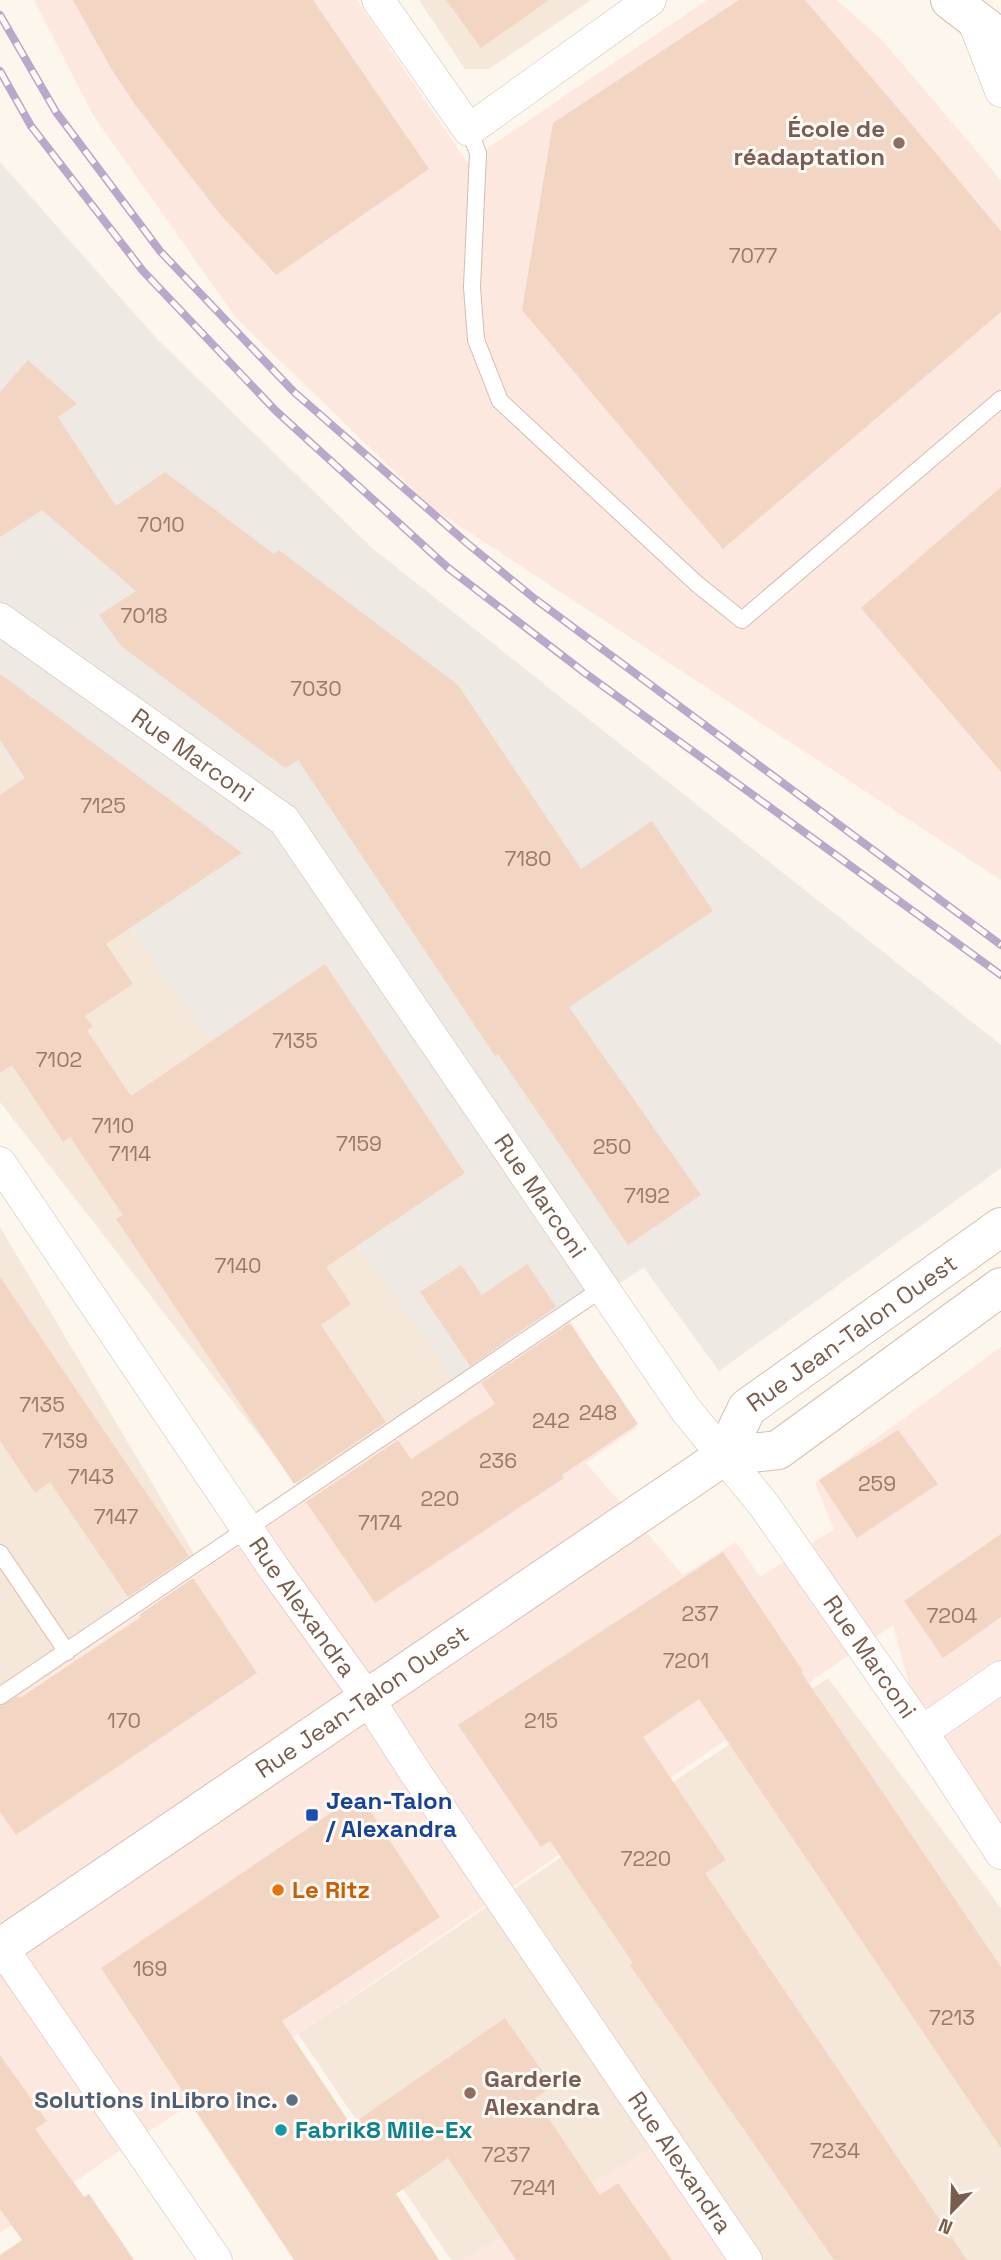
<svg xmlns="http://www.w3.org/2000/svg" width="1001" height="2260" font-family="'Space Grotesk',sans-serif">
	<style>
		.residential { fill: #f5e8da }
		.commercial { fill: #fde8e0 }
		.industrial { fill: #efe9e4 }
		.building { fill: #f3d5c3 }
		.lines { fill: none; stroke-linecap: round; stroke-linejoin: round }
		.service-casing { stroke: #d1beb0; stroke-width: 18 }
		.minor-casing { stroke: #d1beb0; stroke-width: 33 }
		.secondary-casing { stroke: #d6c0b0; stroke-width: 40 }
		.service { stroke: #fff; stroke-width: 16 }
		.minor { stroke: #fff; stroke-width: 32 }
		.secondary { stroke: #fff; stroke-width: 38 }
		.rail-casing { stroke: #b9a8c9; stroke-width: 8 }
		.rail { stroke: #fffaf3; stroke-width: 5; stroke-dasharray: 16; stroke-linecap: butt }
		.education-dot { fill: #8d6e63; stroke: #fffaf3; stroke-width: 2.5 }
		.transit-dot { fill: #1a4fb4; stroke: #fffaf3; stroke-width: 2.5 }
		.food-dot { fill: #e8710a; stroke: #fffaf3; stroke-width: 2.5 }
		.service-dot { fill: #5c6f8a; stroke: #fffaf3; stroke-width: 2.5 }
		.culture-dot { fill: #0f9aa8; stroke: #fffaf3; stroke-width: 2.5 }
		.labels { text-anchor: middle; stroke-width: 6; stroke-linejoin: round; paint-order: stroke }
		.number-label { font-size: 21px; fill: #987a6a }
		.education-label { font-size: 24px; font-weight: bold; fill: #785e54; stroke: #fffaf3; text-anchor: end }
		.street-label { font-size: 24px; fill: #7a5c4d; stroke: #fffaf3 }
		.transit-label { font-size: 24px; font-weight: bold; fill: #164399; stroke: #fffaf3; text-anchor: start }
		.food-label { font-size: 24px; font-weight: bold; fill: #c56008; stroke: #fffaf3; text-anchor: start }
		.service-label { font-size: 24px; font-weight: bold; fill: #4e5e75; stroke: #fffaf3; text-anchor: end }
		.culture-label { font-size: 24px; font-weight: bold; fill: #0d838f; stroke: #fffaf3; text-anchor: start }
	</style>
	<rect width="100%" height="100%" fill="#fdf6ec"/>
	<g class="residential">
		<path d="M419 0H591L489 69H465Z"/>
		<path d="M0 748 464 1392 307 1497 0 1102Z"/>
		<path d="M0 1227 203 1569 0 1710Z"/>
		<path d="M828 1678 1001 1908V2260H451L298 2034Z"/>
	</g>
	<g class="commercial">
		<path d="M34 0H357L467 162 707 0H837L882 40 1001 180V880L432 508 236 318 93 115Z"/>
		<path d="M567 1316 636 1428 586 1463 683 1575 736 1542 760 1577 834 1529 815 1483 1001 1347V1852L922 1732 893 1625 298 2034 131 2143 0 2233V1710L464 1392Z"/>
		<path d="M664 2141 746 2260H462Z"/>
	</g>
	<path class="industrial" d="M0 162 158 340 372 548 1001 1045V1168L719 1371 644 1268 567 1316 464 1392 0 748Z"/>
	<g class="building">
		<path d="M73 0H313L429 169 276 275 220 214 136 106 112 70Z"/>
		<path d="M446 0H549L481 48Z"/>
		<path d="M739 0H805L908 120 1001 231V312L723 549 522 310 553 123Z"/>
		<path d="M28 360 77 404 58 417 116 506 165 472 274 554 279 550 458 685 581 869 652 821 713 911 569 1007 701 1195 628 1245 498 1054 495 1056 298 760 285 768 121 646 99 615 136 591 42 510 0 537V392Z"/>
		<path d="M1001 487V772L861 608Z"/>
		<path d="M0 674 242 853 106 944 133 984 85 1016 93 1027 87 1030 131 1096 325 964 465 1173 326 1267 351 1304 321 1325 386 1422 294 1484 116 1219 123 1215 70 1137 63 1142 12 1065 0 1073V795L25 778 0 740Z"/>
		<path d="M527 1264 556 1307 470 1366 420 1292 461 1265 482 1295Z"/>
		<path d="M0 1277 189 1556 128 1597 50 1482 35 1493 0 1441Z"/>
		<path d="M568 1324 571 1325 638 1424 562 1475 564 1478 375 1603 306 1502 398 1440 411 1459 495 1404 481 1383Z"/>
		<path d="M898 1430 938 1484 857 1538 819 1480Z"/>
		<path d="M1001 1534V1617L943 1658 904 1601Z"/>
		<path d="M723 1552 803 1671 801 1672 1001 1967V2148L699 1699 643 1737 726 1860 705 1873 967 2260H834L630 1965 633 1963 550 1841 541 1847 458 1725Z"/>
		<path d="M193 1578 257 1673 16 1835 0 1812V1706L18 1696 20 1698 141 1617 140 1614Z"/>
		<path d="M359 1794 440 1917 282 2021 351 2125 505 2018 553 2086 535 2098 600 2195 618 2183 672 2260H516L448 2158 396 2194 439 2260H294L101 1968Z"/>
		<path d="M0 2055 47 2121 35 2129 84 2197 89 2194 134 2260H0V2255L22 2240 0 2209Z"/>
	</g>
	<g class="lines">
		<defs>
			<g id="service">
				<path d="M469 130 478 153 472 287 476 340 500 401 697 584 742 620 1001 399"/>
				<path d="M0 1553 67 1652"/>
				<path d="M0 1696 603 1288"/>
			</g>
			<g id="minor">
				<path d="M378 0 469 130 650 0"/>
				<path d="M973 19 1001 91"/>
				<path id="s1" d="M0 619 284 820 686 1410 764 1505 922 1732 1001 1853"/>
				<path id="s2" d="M0 1163 275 1570 368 1699 415 1772 746 2260"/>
				<path d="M922 1732 1001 1677"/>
				<path d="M0 1945 216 2260"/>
			</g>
			<g id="secondary">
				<path d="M950 0 1001 39"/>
				<path id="s3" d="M724 1456 747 1408 1001 1227"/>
				<path id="s4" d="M0 1948 724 1456 778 1450 1001 1287"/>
			</g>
		</defs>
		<use href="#service" class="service-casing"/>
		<use href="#minor" class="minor-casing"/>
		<use href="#secondary" class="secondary-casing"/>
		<use href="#service" class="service"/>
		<use href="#minor" class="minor"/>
		<use href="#secondary" class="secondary"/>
		<defs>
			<g id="rail">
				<path d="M0 15 56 112 160 251 294 392 468 544 535 599 1001 945"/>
				<path d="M0 71 31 126 143 271 275 410 447 567 585 673 1001 975"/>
			</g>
		</defs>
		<use href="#rail" class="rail-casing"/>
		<use href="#rail" class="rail"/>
	</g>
	<g class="education-dot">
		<circle cx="899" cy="143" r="7"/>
		<circle cx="470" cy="2093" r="7"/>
	</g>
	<rect class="transit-dot" x="305" y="1808" width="14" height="14" rx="3.5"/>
	<circle class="food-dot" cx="278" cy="1890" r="7"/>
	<circle class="service-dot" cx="292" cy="2100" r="7"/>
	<circle class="culture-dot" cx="281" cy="2130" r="7"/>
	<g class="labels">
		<g class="number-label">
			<text x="753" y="263">7077</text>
			<text x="161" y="532">7010</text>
			<text x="144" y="623">7018</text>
			<text x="316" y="696">7030</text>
			<text x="103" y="813">7125</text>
			<text x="528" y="866">7180</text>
			<text x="295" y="1048">7135</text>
			<text x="59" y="1067">7102</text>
			<text x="113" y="1133">7110</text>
			<text x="359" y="1151">7159</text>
			<text x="612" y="1154">250</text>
			<text x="130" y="1161">7114</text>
			<text x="647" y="1203">7192</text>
			<text x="238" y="1273">7140</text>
			<text x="42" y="1412">7135</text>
			<text x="598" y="1420">248</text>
			<text x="551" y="1428">242</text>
			<text x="65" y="1448">7139</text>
			<text x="498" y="1468">236</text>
			<text x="91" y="1484">7143</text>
			<text x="877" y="1491">259</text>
			<text x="440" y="1506">220</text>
			<text x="116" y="1524">7147</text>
			<text x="380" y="1530">7174</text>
			<text x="700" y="1621">237</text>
			<text x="952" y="1623">7204</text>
			<text x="686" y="1668">7201</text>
			<text x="124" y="1728">170</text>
			<text x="541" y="1728">215</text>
			<text x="646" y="1866">7220</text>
			<text x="150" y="1976">169</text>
			<text x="952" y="2025">7213</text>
			<text x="835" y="2158">7234</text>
			<text x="506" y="2162">7237</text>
			<text x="533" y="2195">7241</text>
		</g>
		<g class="education-label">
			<text x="885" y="137">École de<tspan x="885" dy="28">réadaptation</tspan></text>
			<text x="484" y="2087" text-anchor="start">Garderie<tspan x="484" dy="28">Alexandra</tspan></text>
		</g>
		<g class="street-label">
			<text dy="8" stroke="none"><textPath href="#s1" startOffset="236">Rue Marconi</textPath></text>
			<text dy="8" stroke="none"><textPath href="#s1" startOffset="803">Rue Marconi</textPath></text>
			<text dy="8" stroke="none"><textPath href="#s3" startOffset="182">Rue Jean-Talon Ouest</textPath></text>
			<text dy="8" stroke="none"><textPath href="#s2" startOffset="537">Rue Alexandra</textPath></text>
			<text dy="8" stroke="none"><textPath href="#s1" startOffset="1370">Rue Marconi</textPath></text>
			<text dy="8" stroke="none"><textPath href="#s4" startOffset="438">Rue Jean-Talon Ouest</textPath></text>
			<text dy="8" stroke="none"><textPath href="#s2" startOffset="1209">Rue Alexandra</textPath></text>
		</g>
		<g class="transit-label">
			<text x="326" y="1809">Jean-Talon<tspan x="326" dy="28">/ Alexandra</tspan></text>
		</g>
		<g class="food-label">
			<text x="292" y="1898">Le Ritz</text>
		</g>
		<g class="service-label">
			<text x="278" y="2108">Solutions inLibro inc.</text>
		</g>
		<g class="culture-label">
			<text x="295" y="2138">Fabrik8 Mile-Ex</text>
		</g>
	</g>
	<g transform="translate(952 2211) rotate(203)" stroke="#fffaf3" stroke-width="5" paint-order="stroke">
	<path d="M0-5L12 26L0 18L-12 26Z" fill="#7a5c4d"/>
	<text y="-10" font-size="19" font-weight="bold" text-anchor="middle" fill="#7a5c4d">N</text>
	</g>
</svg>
